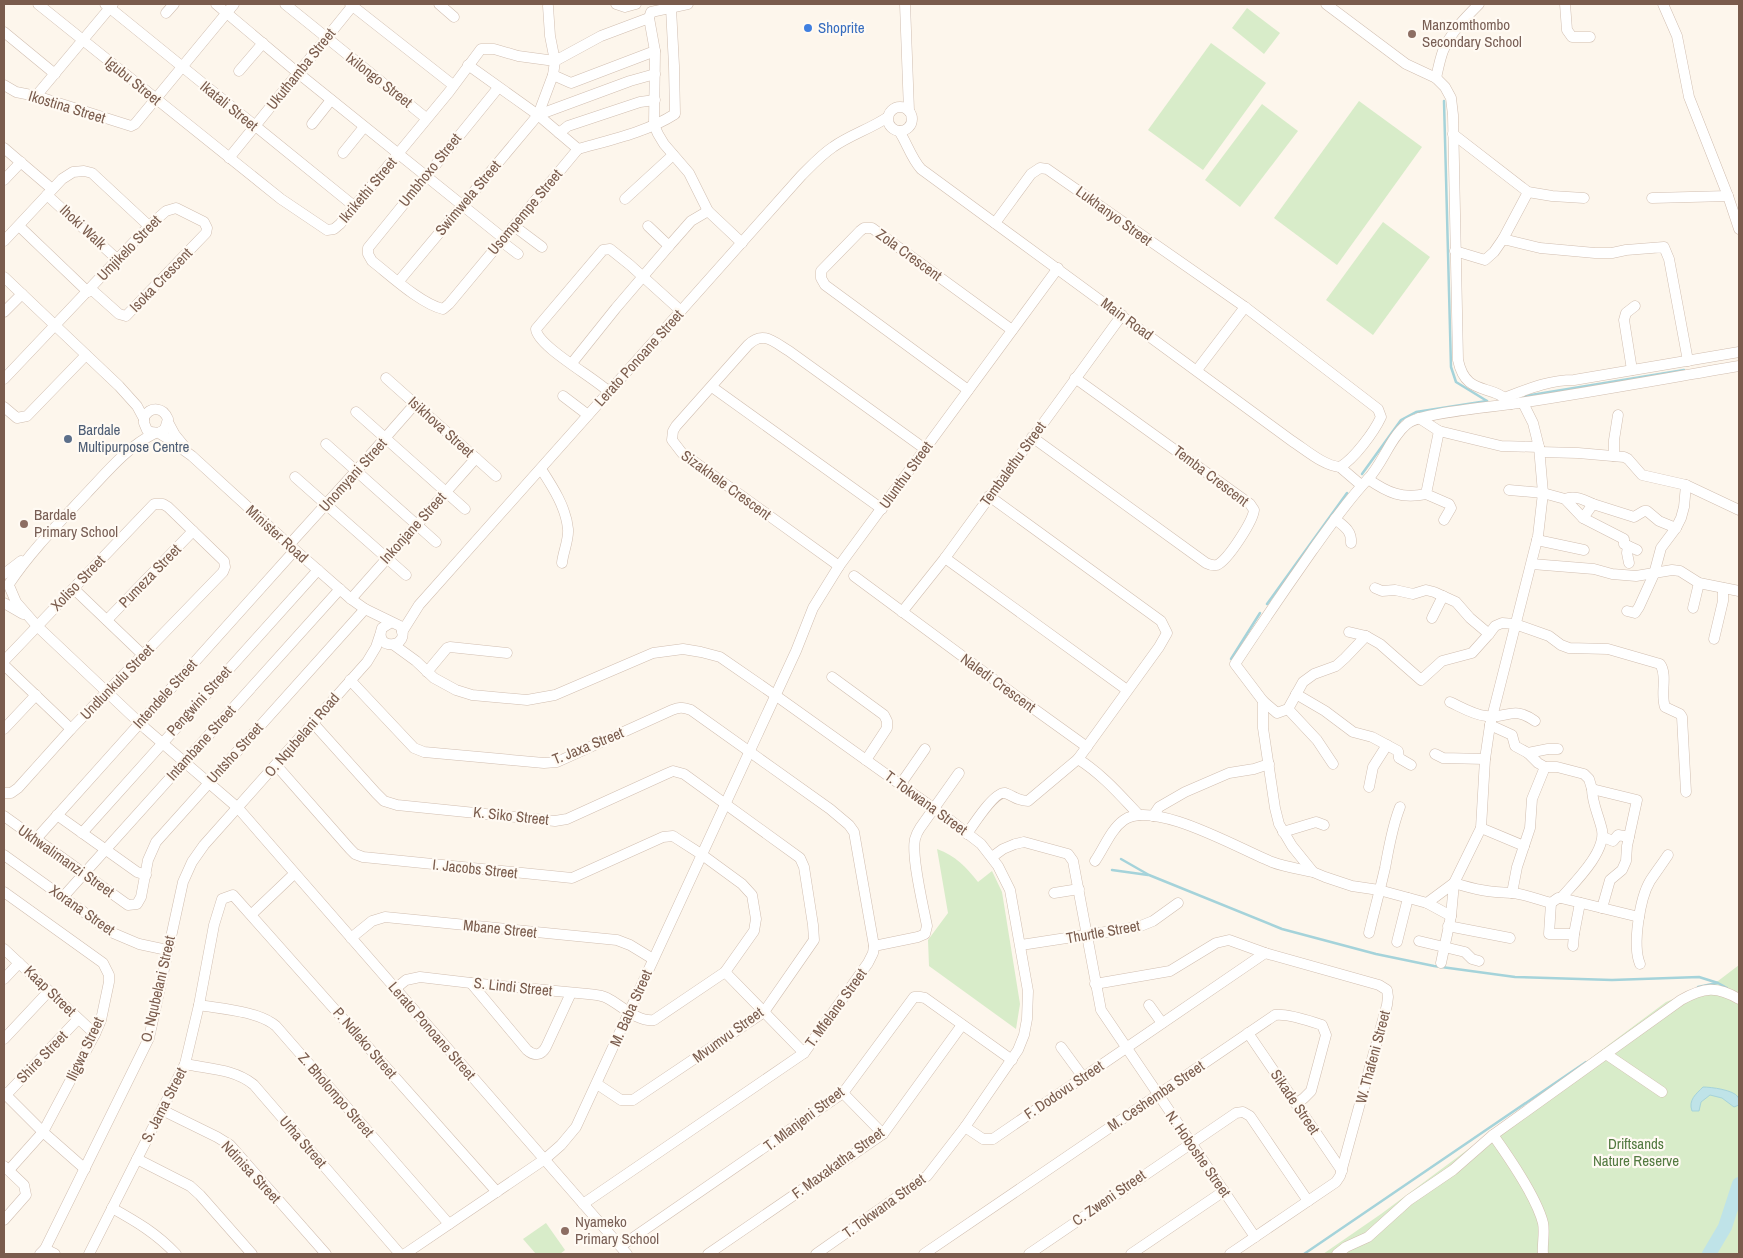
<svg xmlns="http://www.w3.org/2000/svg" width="1743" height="1258" font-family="'Archivo Narrow',sans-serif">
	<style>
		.green { fill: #d8ecc9 }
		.water { fill: #bfe3e8; stroke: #a5d3da }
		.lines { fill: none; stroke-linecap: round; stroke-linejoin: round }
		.stream { stroke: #a5d3da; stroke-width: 2.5 }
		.river { stroke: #bfe3e8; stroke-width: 14 }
		.minor-casing { stroke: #d1beb0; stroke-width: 11 }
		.minor { stroke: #fff; stroke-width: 10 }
		.shop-dot { fill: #3f7fe0; stroke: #fffaf3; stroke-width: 2 }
		.education-dot { fill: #8d6e63; stroke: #fffaf3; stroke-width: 2 }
		.service-dot { fill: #5c6f8a; stroke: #fffaf3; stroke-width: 2 }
		.labels { text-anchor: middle; stroke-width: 4.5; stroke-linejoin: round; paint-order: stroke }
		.education-label { font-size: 15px; fill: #785e54; stroke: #fffaf3; text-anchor: start }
		.shop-label { font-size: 15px; fill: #366cbe; stroke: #fffaf3; text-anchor: start }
		.street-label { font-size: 15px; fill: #7a5c4d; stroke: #fffaf3 }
		.service-label { font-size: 15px; fill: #4e5e75; stroke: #fffaf3; text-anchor: start }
		.park-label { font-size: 15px; fill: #537a41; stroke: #fffaf3 }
	</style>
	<rect width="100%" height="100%" fill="#fdf6ec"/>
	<g class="green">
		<path d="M1247 8 1280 33 1264 54 1232 28Z"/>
		<path d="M1211 43 1266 83 1203 170 1148 130Z"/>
		<path d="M1359 101 1422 147 1337 265 1274 218Z"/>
		<path d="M1262 104 1298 131 1240 207 1205 180Z"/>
		<path d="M1383 222 1430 257 1373 335 1326 300Z"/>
		<path d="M937 849C956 856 966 867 978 882L992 871 1002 892 1020 1004 1016 1029 929 966 928 940 948 913Z"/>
		<path d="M1739 965V1254H1323L1381 1214 1666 1002 1718 981Z"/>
		<path d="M546 1223 565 1250 560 1254H536L523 1239Z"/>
	</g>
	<path class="water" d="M1703 1087C1711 1087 1734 1090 1738 1097 1740 1100 1739 1103 1739 1105L1734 1107 1722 1098 1710 1095 1701 1102 1699 1111H1692C1688 1100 1696 1094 1703 1087Z"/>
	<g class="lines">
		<g class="stream">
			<path d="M1444 101 1451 367 1456 382 1487 401"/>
			<path d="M1525 396 1684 370"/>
			<path d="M1362 474 1401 420 1416 412 1487 401"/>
			<path d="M1267 604 1347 493"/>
			<path d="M1231 659 1260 613"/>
			<path d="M1121 859 1149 875 1282 929 1376 954 1434 966 1515 977 1612 980 1699 977 1718 983 1727 988"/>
			<path d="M1112 870 1148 875"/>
			<path d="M1698 987 1717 983"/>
			<path d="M1304 1254 1586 1062"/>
		</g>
		<path class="river" d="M1709 1254 1725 1227 1739 1184"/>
		<defs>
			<g id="minor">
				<path d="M38 4 281 199 327 230 334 229 340 224 449 92 481 49H494L518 56 555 61 553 75 538 115 399 281"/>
				<path d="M105 4 354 206"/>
				<path d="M216 4 298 73 503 238"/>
				<path d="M285 4 426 118"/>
				<path d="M350 4 453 85"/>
				<path d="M439 4 454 17"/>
				<path d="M616 4 625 7 636 4"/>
				<path d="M688 4 651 12 649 18 655 51 654 125 658 134 664 144 689 173 708 211 742 243"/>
				<path d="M905 4 909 111"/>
				<path d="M1326 4 1406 64 1436 78 1445 87 1451 98 1453 115 1458 360C1466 398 1492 382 1511 404"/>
				<path d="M1565 4 1567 30 1572 37H1590"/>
				<path d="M1663 4 1677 36 1689 97 1728 196 1739 229"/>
				<path d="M548 6 550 36 555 61 601 36 649 18"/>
				<path d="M166 13 174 4"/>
				<path d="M4 32 55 74"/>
				<path d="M468 65 538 115 578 149"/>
				<path d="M239 71 263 43"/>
				<path d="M553 75 571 83 655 51"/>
				<path d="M1436 78C1438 69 1440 59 1443 51 1451 32 1465 18 1479 4"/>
				<path d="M4 85 16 92 36 96 131 126 135 124 234 4"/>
				<path d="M498 88 368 248V254L372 261C390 275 421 304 443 309L449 304 578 149"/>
				<path d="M36 96 113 4"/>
				<circle cx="900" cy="119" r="12"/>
				<path d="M538 115 630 81 655 74"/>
				<path d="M312 124 331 100"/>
				<path d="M899 131C907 143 911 158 921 169L1292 441C1306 450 1324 466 1340 467"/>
				<path d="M559 133 568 126 640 102 655 100"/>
				<path d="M1453 134 1528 192 1552 196 1584 198"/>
				<path d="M4 148 52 189"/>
				<path d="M578 149C610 140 647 132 675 114L674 66 671 8"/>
				<path d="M343 153 364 127"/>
				<path d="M229 158 354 4"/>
				<path d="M4 180 21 162"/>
				<path d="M47 195 118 260"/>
				<path d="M1652 198 1728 196"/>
				<path d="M625 199 673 155"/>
				<path d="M995 223 1031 174 1040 168 1047 169 1245 307 1378 409 1381 417C1374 432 1354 459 1340 467"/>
				<path d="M19 226 88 292"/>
				<path d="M514 226 542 247"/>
				<path d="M648 226 669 246 691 221 708 211"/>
				<path d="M1503 239 1528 192"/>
				<path d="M4 241 62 179 73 172 84 171 92 173 149 226"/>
				<path d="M501 241 518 254"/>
				<path d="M1455 251 1485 260 1494 252 1503 239 1540 248 1595 253H1612L1626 250 1664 247 1669 259 1688 361"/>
				<path d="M4 277 119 386 137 406 144 419"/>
				<path d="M4 312 22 294"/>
				<path d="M572 363 616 308 669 246"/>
				<path d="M1197 370 1245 307"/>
				<path d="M1632 370 1624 320 1626 313 1635 306"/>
				<path d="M386 378 496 476"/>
				<path d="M4 379 149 226 166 211 176 208 204 222 207 228 206 233 126 316 119 314 91 289"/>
				<path d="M712 387 882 509"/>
				<path d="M968 390 825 285 821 278V271L860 231 864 228H872L1012 330"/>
				<path d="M609 392C595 378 537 346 536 329L603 250 610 249 630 265 681 311"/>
				<path d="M563 396 588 415"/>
				<path d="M1504 398C1528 389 1549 380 1574 380L1739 352"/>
				<path d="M4 407 17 418 27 416 86 355"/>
				<path d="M356 412 465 509"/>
				<path d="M1419 418 1439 431"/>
				<path d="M168 422 175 435 184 446"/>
				<path d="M159 433 165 429 168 419C163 407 151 406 144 417V423L147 430 151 432 159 433 167 438 192 456 295 550 351 599 365 609 400 626C413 648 373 652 382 628L390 623"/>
				<path d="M1032 437 1206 563C1210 565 1213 566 1217 565 1228 560 1253 521 1254 510L1250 504 1075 378"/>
				<path d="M326 444 436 542"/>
				<path d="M1539 447 1543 493 1538 536 1490 725 1485 759 1481 828 1454 883C1477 890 1488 892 1512 893 1525 894 1539 900 1551 903L1558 898H1561"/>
				<path d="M1540 452 1578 453 1624 457 1628 459 1642 475 1686 485 1739 510"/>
				<path d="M1614 456V440L1618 415"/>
				<path d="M1340 467 1361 485"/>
				<path d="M541 469C552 486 566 507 568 529 569 540 563 552 562 563"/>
				<path d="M295 477 406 575"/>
				<path d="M1368 479C1388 493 1402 499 1426 494"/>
				<path d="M1509 490 1543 493 1565 499 1583 518 1624 539V544L1637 550"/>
				<path d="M989 496 1161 621 1167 633 1159 647 1078 759C1102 774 1120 795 1139 815"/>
				<path d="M1565 499C1575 495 1584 500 1593 504"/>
				<path d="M1583 518 1593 504 1634 517 1644 511H1647L1659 521 1676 528"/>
				<path d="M1335 519C1344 526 1352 531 1351 543"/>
				<path d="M1444 520 1451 508 1449 504 1426 494 1439 431 1501 446 1539 447 1533 423 1523 403"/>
				<path d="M1537 540 1584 550"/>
				<path d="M289 545 356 471 415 404"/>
				<path d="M1628 546 1627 553 1629 563"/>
				<path d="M945 558 1127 690"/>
				<path d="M1532 564 1594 569 1612 574 1636 576 1672 570 1680 571 1699 583 1739 591"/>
				<path d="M839 566 682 453 672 440 673 431 676 426 748 345C763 330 774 342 789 351L925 449"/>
				<path d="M4 574 21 561"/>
				<path d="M854 576 1023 701 1087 747"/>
				<path d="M9 584C31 551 59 523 86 494 107 472 127 447 155 433"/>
				<path d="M10 588 16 602 37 626 146 729 238 808 627 1254"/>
				<path d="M1375 588 1382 591 1395 590 1413 594 1426 590 1434 592 1456 602 1470 618 1489 634 1495 626 1502 623 1515 624 1549 636 1561 645 1569 648 1608 649 1660 664C1668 675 1660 694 1665 707L1680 714 1682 717 1686 792"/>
				<path d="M74 589 143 655"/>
				<path d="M351 599 476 458"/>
				<path d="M4 603 23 614"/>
				<path d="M1693 608 1699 583"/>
				<path d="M1627 611 1635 613 1639 607 1654 574 1661 548 1676 528 1681 518 1684 507 1686 485"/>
				<path d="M902 612 945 558 1122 315"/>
				<path d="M1432 618 1443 596"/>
				<path d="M107 620 193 531"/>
				<path d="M402 632 419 605 801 176C811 166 821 155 833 147 850 135 870 129 888 117"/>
				<path d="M1349 632 1366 636"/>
				<path d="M1714 639 1723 601V588"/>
				<path d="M394 645 416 661 434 678 456 690 472 695 527 700 555 695 653 653 683 649 701 652 720 657 775 695 950 820 981 844 998 866 1010 890 1028 991 1027 1019 1024 1035 1018 1050 965 1127 927 1176 816 1254"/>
				<path d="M4 661 154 504H163L168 507 224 561 225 567 223 572 71 729 18 788 11 793H4"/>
				<path d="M4 665 71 729"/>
				<path d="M427 672 447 648 450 647 507 653"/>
				<path d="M832 677 884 715 887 721V728L866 760"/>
				<path d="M350 680 414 748 424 752 544 763 557 762 672 710C679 707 683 707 691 710L830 809 849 825 854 832 874 946 873 953 868 963 804 1053 583 1204"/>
				<path d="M1296 694 1325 711 1353 732 1372 737 1398 751 1399 758 1411 765"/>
				<path d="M1263 701 1277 713 1288 709 1303 682 1314 674 1336 666 1345 658 1366 636 1380 644 1421 680 1442 661 1472 653 1489 634"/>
				<path d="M1450 702C1461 707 1474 715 1486 716 1508 719 1512 705 1535 721"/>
				<path d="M1288 709 1317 740 1333 764"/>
				<path d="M313 723 376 793 384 801 397 805 555 821 567 819 666 774 673 771 684 774 800 858 804 867 813 925 814 940 764 1012 633 1100H621L597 1084"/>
				<path d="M1490 725 1512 735 1515 746 1528 753 1548 749H1558"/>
				<path d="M4 729 36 695"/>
				<path d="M1528 753 1538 763 1545 767H1557L1584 774 1589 779 1592 789 1637 800 1627 846 1626 861 1622 870 1610 880 1602 908"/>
				<path d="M1435 754 1443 758 1485 759"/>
				<path d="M276 765 350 849 355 854 363 857 572 878 663 837 673 836 676 838 701 854 742 884 752 895 756 919 754 931 725 972 654 1020C637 1022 621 1005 607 998 601 995 595 995 588 994L471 983 420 977 406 980 395 989"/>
				<path d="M900 785 925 749"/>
				<path d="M1369 787 1373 767 1387 745"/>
				<path d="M1592 789C1592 803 1599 816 1602 830 1606 852 1575 882 1561 898L1639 917"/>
				<path d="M57 815 137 872 146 875"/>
				<path d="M4 816 128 905 137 904 141 897 148 860 156 842 365 609"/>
				<path d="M1153 816 1159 807 1185 792 1229 773 1254 769 1269 764"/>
				<path d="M1481 828 1524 846 1530 828 1532 799 1545 767"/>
				<path d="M1283 832 1316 822 1324 825"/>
				<path d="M82 833 318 570"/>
				<path d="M967 834C973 825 995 791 1005 793 1014 796 1017 801 1028 801L1078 759"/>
				<path d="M1603 837 1613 841 1618 835 1629 837"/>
				<path d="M36 839 295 550"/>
				<path d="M4 855 113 933 139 944 167 950"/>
				<path d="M992 857 1003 849 1015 844 1024 842 1068 854 1073 861 1101 1010 1255 1237"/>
				<path d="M1095 861C1104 848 1111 829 1124 820 1154 799 1241 850 1272 862 1285 867 1300 869 1313 872"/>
				<path d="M4 892 103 963 109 975V982L101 1020 95 1034 43 1132 9 1170"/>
				<path d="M1054 893 1079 889"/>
				<path d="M1512 893 1517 867 1524 846"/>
				<path d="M63 897 340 589"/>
				<path d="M1427 903 1451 916"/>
				<path d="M1551 903 1549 934H1574L1573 946"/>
				<path d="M252 914 294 874"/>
				<path d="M1448 926 1510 938"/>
				<path d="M1369 933C1374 912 1380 890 1385 868 1389 847 1392 827 1400 807"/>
				<path d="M1574 934 1580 903"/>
				<path d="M351 938 372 921 385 917 617 940 630 945 653 959"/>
				<path d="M1419 941 1465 952 1472 959 1479 961"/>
				<path d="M1397 942 1408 898"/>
				<path d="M1021 945 1138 927 1153 921 1178 903"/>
				<path d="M874 946 918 937 925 934 927 926C923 905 911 856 915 839 916 835 918 831 920 828L959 773"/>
				<path d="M4 949 95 1034"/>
				<path d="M1441 963 1451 916 1454 883 1427 903 1379 890 1352 886 1325 877 1313 872 1292 846 1279 824 1275 808 1263 728V701L1235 664C1260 626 1286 588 1312 551 1330 526 1347 501 1368 479 1383 463 1390 438 1407 424 1420 412 1504 406 1526 402 1597 391 1668 378 1739 366"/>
				<path d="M1640 964C1632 945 1640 898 1650 881 1656 872 1662 864 1668 855"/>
				<path d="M725 972 804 1053"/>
				<path d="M4 979 19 963"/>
				<path d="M471 983 527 1050C534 1056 541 1056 546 1047L571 993"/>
				<path d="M1095 984 1170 971 1216 943 1229 940 1265 953 1379 985 1387 990 1388 997 1387 1005 1340 1176 1336 1182 1230 1254"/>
				<path d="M199 1005C222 1009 258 1011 276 1026L449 1224"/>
				<path d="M1149 1005 1162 1023"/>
				<path d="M1248 1033 1342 1171"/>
				<path d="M4 1039 49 991"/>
				<path d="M1061 1047 1083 1077"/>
				<path d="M1606 1054 1662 1092"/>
				<path d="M185 1064C209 1069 235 1069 254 1085L400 1254"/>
				<path d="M4 1093 43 1132 85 1169"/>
				<path d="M843 1093 883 1134"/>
				<path d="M6 1095 78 1019"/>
				<path d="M162 1110 217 1137 230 1145 326 1254"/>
				<path d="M965 1127 983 1139H993L1265 953"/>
				<path d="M1493 1135C1508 1156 1537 1199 1543 1223 1545 1233 1542 1244 1543 1254"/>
				<path d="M137 1159 190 1186 200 1195 252 1254"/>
				<path d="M112 1208C137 1222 156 1233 176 1254"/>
				<path d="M4 1220 26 1195 24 1185 4 1166"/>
				<path d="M621 1246 843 1093 914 997H920L925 998 1012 1060"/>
				<path d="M45 1249 55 1254"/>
				<path d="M40 1254 45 1249 149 1038 183 882 192 862 204 845 367 662 376 647 380 635"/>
				<path d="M89 1254 185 1064 199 1005 214 925 222 899 233 895 497 1192"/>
				<path d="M405 1254 545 1159 561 1145 576 1127 796 651 813 608 839 566 1058 268"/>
				<path d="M708 1254 883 1134 962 1025"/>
				<path d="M924 1254 1275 1015C1287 1013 1310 1021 1322 1025L1326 1035 1311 1091 1304 1098 1296 1104"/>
				<path d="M1029 1254 1236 1113 1243 1112 1250 1116 1308 1201"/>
				<path d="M1131 1254 1224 1191"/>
				<path d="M1337 1254 1346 1247 1368 1237 1409 1200 1453 1170 1493 1135 1681 1000C1704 987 1717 986 1739 999"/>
			</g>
		</defs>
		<use href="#minor" class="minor-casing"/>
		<use href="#minor" class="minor"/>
	</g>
	<circle class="shop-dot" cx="808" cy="28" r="5"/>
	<g class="education-dot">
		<circle cx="1412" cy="34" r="5"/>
		<circle cx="24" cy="524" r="5"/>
		<circle cx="565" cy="1231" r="5"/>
	</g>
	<circle class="service-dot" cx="68" cy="439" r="5"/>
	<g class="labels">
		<g class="education-label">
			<text x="1422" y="30">Manzomthombo<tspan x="1422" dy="17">Secondary School</tspan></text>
			<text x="34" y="520">Bardale<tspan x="34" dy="17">Primary School</tspan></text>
			<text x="575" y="1227">Nyameko<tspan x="575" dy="17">Primary School</tspan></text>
		</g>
		<g class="shop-label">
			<text x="818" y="33">Shoprite</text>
		</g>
		<g class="street-label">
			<text transform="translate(301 69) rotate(-51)" y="5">Ukuthamba Street</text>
			<text transform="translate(379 80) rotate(38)" y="5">Ixilongo Street</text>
			<text transform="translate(133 81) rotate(39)" y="5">Igubu Street</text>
			<text transform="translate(229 106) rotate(39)" y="5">Ikatali Street</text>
			<text transform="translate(67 107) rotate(17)" y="5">Ikostina Street</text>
			<text transform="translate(430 170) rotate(-51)" y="5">Umbhoxo Street</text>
			<text transform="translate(368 190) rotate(-50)" y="5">Ikrikethi Street</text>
			<text transform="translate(468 198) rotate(-50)" y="5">Swimwela Street</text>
			<text transform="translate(525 212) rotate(-50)" y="5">Usompempe Street</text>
			<text transform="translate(1114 216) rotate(36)" y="5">Lukhanyo Street</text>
			<text transform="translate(83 227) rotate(43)" y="5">Ihoki Walk</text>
			<text transform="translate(129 248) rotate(-46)" y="5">Umjikelo Street</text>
			<text transform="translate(909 255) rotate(36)" y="5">Zola Crescent</text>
			<text transform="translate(161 280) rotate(-46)" y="5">Isoka Crescent</text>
			<text transform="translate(1127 319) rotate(36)" y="5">Main Road</text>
			<text transform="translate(639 358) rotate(-48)" y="5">Lerato Ponoane Street</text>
			<text transform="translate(441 427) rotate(42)" y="5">Isikhova Street</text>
			<text transform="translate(1013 464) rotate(-54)" y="5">Tembalethu Street</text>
			<text transform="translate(353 475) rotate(-48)" y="5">Unomyani Street</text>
			<text transform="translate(906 475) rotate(-54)" y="5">Ulunthu Street</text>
			<text transform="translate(1211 476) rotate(37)" y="5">Temba Crescent</text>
			<text transform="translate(726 485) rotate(36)" y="5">Sizakhele Crescent</text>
			<text transform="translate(413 528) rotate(-48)" y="5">Inkonjane Street</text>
			<text transform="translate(277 534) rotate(42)" y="5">Minister Road</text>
			<text transform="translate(150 576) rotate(-46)" y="5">Pumeza Street</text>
			<text transform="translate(78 583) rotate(-46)" y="5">Xoliso Street</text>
			<text transform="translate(117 682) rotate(-46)" y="5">Undlunkulu Street</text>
			<text transform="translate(998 683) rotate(36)" y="5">Naledi Crescent</text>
			<text transform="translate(165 694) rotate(-48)" y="5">Intendele Street</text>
			<text transform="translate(199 701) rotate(-48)" y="5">Pengwini Street</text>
			<text transform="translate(302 735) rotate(-49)" y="5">O. Nqubelani Road</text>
			<text transform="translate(201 743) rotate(-48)" y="5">Intambane Street</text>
			<text transform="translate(588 746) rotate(-22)" y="5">T. Jaxa Street</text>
			<text transform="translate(235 753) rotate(-48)" y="5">Untsho Street</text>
			<text transform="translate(926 803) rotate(36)" y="5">T. Tokwana Street</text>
			<text transform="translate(511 816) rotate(6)" y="5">K. Siko Street</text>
			<text transform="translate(66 861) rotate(35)" y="5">Ukhwalimanzi Street</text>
			<text transform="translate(475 869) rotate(6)" y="5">I. Jacobs Street</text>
			<text transform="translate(82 910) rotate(35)" y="5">Xorana Street</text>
			<text transform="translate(500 929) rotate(6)" y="5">Mbane Street</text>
			<text transform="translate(1103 932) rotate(-10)" y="5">Thurtle Street</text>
			<text transform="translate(513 987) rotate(6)" y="5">S. Lindi Street</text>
			<text transform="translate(158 989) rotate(-77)" y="5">O. Nqubelani Street</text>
			<text transform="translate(50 991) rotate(44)" y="5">Kaap Street</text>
			<text transform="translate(631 1008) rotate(-66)" y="5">M. Baba Street</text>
			<text transform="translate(836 1008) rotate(-54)" y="5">T. Mfelane Street</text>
			<text transform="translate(432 1031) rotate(49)" y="5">Lerato Ponoane Street</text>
			<text transform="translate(728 1035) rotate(-36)" y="5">Mvumvu Street</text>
			<text transform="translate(365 1043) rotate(49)" y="5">P. Ndleko Street</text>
			<text transform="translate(85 1049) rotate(-65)" y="5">Iligwa Street</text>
			<text transform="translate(42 1057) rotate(-46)" y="5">Shire Street</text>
			<text transform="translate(1373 1057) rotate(-75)" y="5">W. Thafeni Street</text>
			<text transform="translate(1064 1090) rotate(-34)" y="5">F. Dodovu Street</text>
			<text transform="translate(336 1095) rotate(49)" y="5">Z. Bholompo Street</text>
			<text transform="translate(1156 1096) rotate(-34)" y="5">M. Ceshemba Street</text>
			<text transform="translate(1295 1102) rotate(56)" y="5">Sikade Street</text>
			<text transform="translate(164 1105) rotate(-63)" y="5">S. Jama Street</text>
			<text transform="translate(804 1119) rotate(-37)" y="5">T. Mlanjeni Street</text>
			<text transform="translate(303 1142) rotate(49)" y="5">Urha Street</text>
			<text transform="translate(1198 1154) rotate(55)" y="5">N. Hoboshe Street</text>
			<text transform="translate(838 1163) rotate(-36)" y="5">F. Maxakatha Street</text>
			<text transform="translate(251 1172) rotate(47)" y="5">Ndinisa Street</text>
			<text transform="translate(1109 1198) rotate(-35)" y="5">C. Zweni Street</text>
			<text transform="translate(884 1206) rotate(-36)" y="5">T. Tokwana Street</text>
		</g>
		<g class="service-label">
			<text x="78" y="435">Bardale<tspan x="78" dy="17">Multipurpose Centre</tspan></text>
		</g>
		<g class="park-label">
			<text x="1636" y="1149">Driftsands<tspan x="1636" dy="17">Nature Reserve</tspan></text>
		</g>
	</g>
	<rect width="1743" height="1258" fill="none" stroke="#7a5c4d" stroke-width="10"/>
</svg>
